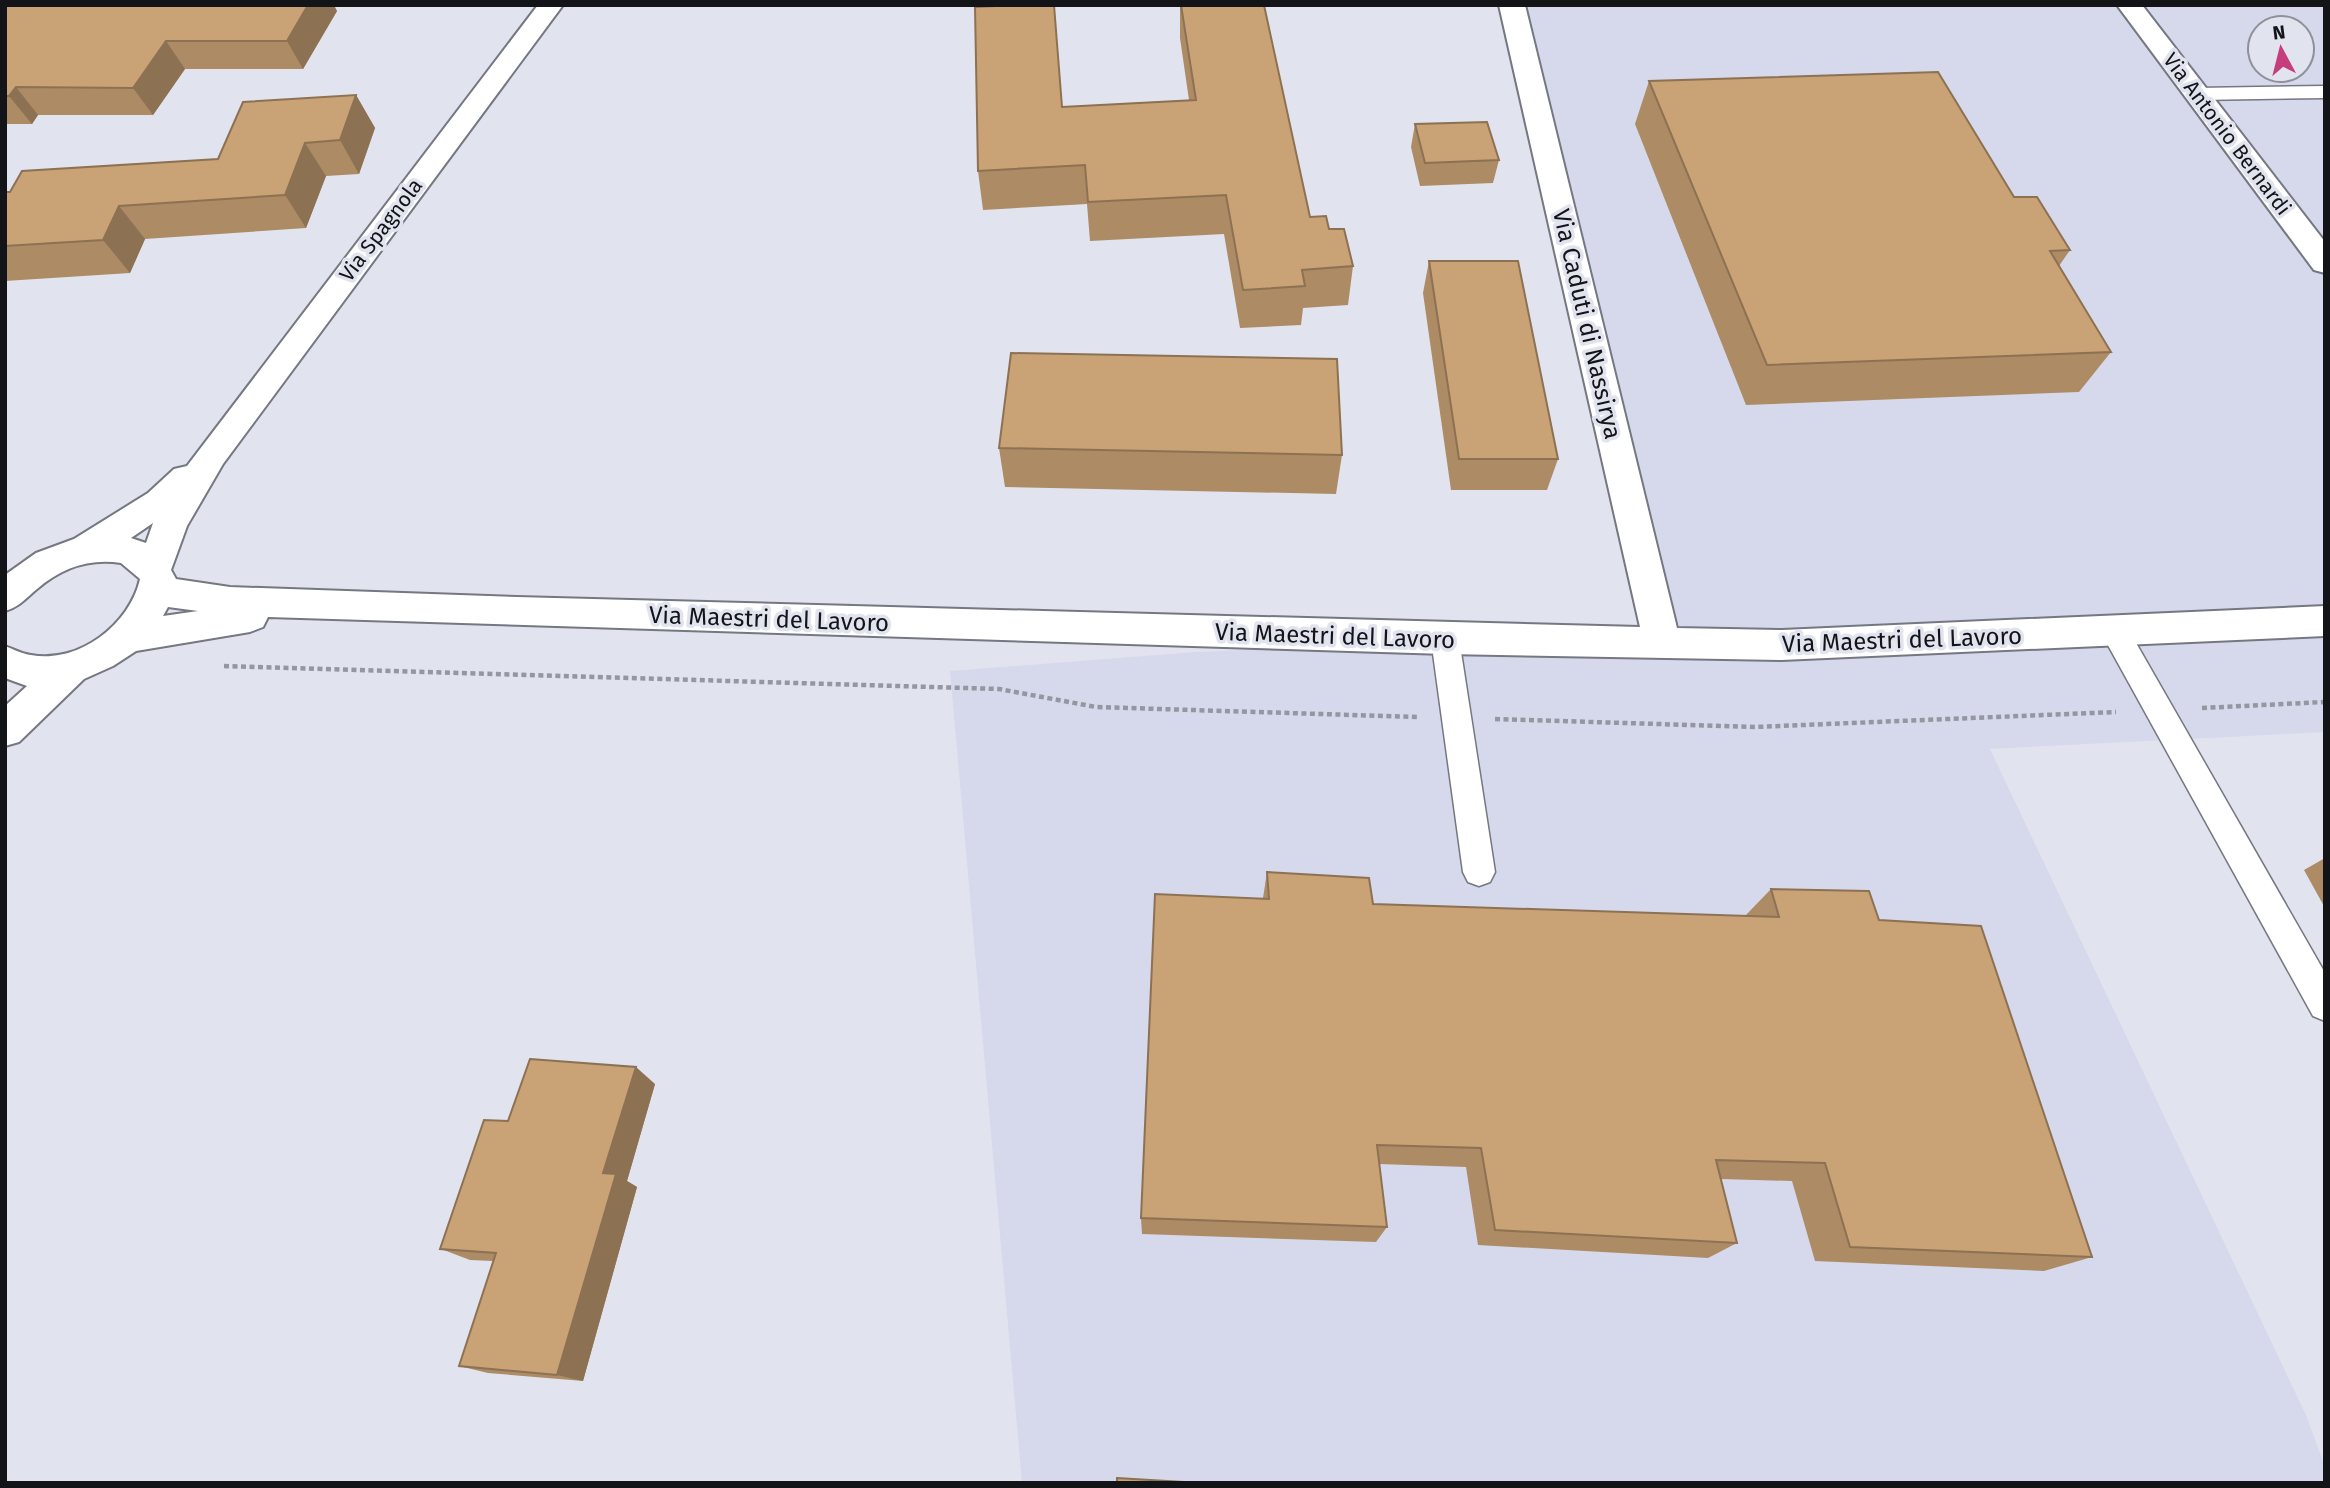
<svg xmlns="http://www.w3.org/2000/svg" width="2330" height="1488" font-family="'Fira Sans',sans-serif">
	<style>
		.built { fill: #d6d9ec; fill-rule: evenodd }
		.lines { fill: none; stroke-linecap: round; stroke-linejoin: round }
		.service-casing { stroke: #757781; stroke-width: 3 }
		.minor-casing { stroke: #757781; stroke-width: 4 }
		.path { stroke: #94979f; stroke-width: 4.5; stroke-dasharray: 5 3.5; stroke-linecap: butt }
		.service { fill: #fff; fill-rule: evenodd }
		.minor { fill: #fff; fill-rule: evenodd }
		.wall { fill: #ad8b65 }
		.shaded-wall { fill: #8d7153 }
		.building { fill: #c9a276; stroke: #8d7153; stroke-width: 2 }
		.labels { text-anchor: middle; stroke-width: 7; stroke-linejoin: round; paint-order: stroke }
		.far-street-label { font-size: 21px; fill: #131418; stroke: #e1e4ef }
		.street-label { font-size: 24px; fill: #131418; stroke: #e1e4ef }
	</style>
	<rect width="100%" height="100%" fill="#e1e4ef"/>
	<path class="built" d="M1503 5H2325V732L1990 749 2306 1415 2325 1467V1483H1022L950 671 1195 652 1674 632ZM2260 28H2302V70H2260Z"/>
	<g class="lines">
		<defs>
			<g id="service">
				<path d="M2325 86V98L2198 100 2188 94 2198 88Z"/>
				<path d="M2114 619 2124 622 2325 973V1021L2313 1016 2104 638 2100 630 2104 622Z"/>
				<path d="M1445 627 1455 631 1459 639 1495 872 1490 882 1479 886 1468 882 1463 872 1431 639 1435 631Z"/>
			</g>
			<g id="minor">
				<path d="M538 5H563L223 464 187 526 171 570 176 579 230 587 517 597 1640 627 1499 5H1525L1677 628 1782 630 2325 606V636L1782 660 1445 654 268 617 263 627 250 632 136 651 113 666 84 679 19 742 5 746V706L27 686 5 678V646C13 649 22 654 31 655 79 664 130 624 140 579L121 563C90 558 61 568 37 589 26 598 19 607 5 611V575L36 553 74 539 148 493 174 469 187 466ZM153 523 146 543 131 538ZM168 607 198 611 163 616Z"/>
				<path d="M2117 5H2142L2325 242V273L2314 270Z"/>
			</g>
		</defs>
		<use href="#service" class="service-casing"/>
		<use href="#minor" class="minor-casing"/>
		<g class="path">
			<path d="M224 666 999 689 1096 707 1417 717"/>
			<path d="M2202 708 2325 702"/>
			<path d="M1495 719 1755 727 2116 712"/>
		</g>
		<use href="#service" class="service"/>
		<use href="#minor" class="minor"/>
	</g>
	<g class="wall">
		<path d="M5 5 337 11 303 69H185L153 115H38L32 124H5Z"/>
		<path d="M1180 5H1264L1310 217 1329 229 1353 266 1348 305 1303 308 1301 325 1240 328 1224 234 1090 241 1087 204 983 210 978 171 1062 107 1189 100 1180 38Z"/>
		<path d="M1649 81 2014 197 2070 250 2059 266 2111 352 2079 392 1746 405 1635 124Z"/>
		<path d="M356 95 375 128 359 174 326 176 306 228 145 239 130 273 5 281V192L218 159Z"/>
		<path d="M1415 124 1499 160 1493 183 1420 186 1411 147Z"/>
		<path d="M1429 261 1558 459 1547 490H1451L1423 293Z"/>
		<path d="M999 448 1342 455 1336 494 1005 487Z"/>
		<path d="M2325 858V908L2304 870Z"/>
		<path d="M1267 872 1373 904 1745 916 1771 889 1879 920 2092 1257 2044 1271 1815 1261 1792 1181 1721 1179 1737 1243 1708 1258 1478 1245 1466 1167 1379 1164 1387 1227 1376 1242 1142 1234 1141 1218 1263 898Z"/>
		<path d="M655 1084 627 1181 637 1187 583 1381 488 1373 459 1366 493 1261 470 1260 441 1249 508 1121Z"/>
	</g>
	<g class="shaded-wall">
		<path d="M308 5H334L337 11 303 69 287 41Z"/>
		<path d="M166 41 185 69 153 115 133 88Z"/>
		<path d="M16 87 38 115 32 124 9 96Z"/>
		<path d="M356 95 375 128 359 174 340 140Z"/>
		<path d="M305 143 326 176 306 228 285 195Z"/>
		<path d="M119 206 145 239 130 273 103 240Z"/>
		<path d="M636 1067 655 1084 627 1181 637 1187 583 1381 557 1375 603 1173Z"/>
	</g>
	<g class="building">
		<path d="M5 5H308L287 41H166L133 88 16 87 9 96H5Z"/>
		<path d="M1016 5H1054L1062 107 1196 100 1181 5H1264L1310 217 1326 216 1329 229H1344L1353 266 1302 270 1305 286 1243 290 1226 195 1088 202 1085 165 978 171 975 7Z"/>
		<path d="M1938 72 2014 197H2037L2070 250 2050 251 2111 352 1767 365 1649 81Z"/>
		<path d="M356 95 340 140 305 143 285 195 119 206 103 240 5 246V192H10L22 171 218 159 243 102Z"/>
		<path d="M1487 122 1499 160 1425 163 1415 124Z"/>
		<path d="M1429 261H1518L1558 459H1459Z"/>
		<path d="M1011 353 1337 359 1342 455 999 448Z"/>
		<path d="M1267 872 1369 878 1373 904 1779 917 1771 889 1869 891 1879 920 1981 926 2092 1257 1850 1247 1825 1163 1716 1160 1737 1243 1495 1230 1481 1148 1377 1145 1387 1227 1141 1218 1155 894 1269 899Z"/>
		<path d="M530 1059 636 1067 603 1173 616 1174 557 1375 459 1366 496 1253 440 1249 484 1120 508 1121Z"/>
		<path d="M1117 1478 1201 1483H1117Z"/>
	</g>
	<g class="labels">
		<g class="far-street-label">
			<text transform="translate(2227 134) rotate(53)" y="7">Via Antonio Bernardi</text>
			<text transform="translate(381 230) rotate(-53)" y="7">Via Spagnola</text>
		</g>
		<g class="street-label">
			<text transform="translate(1587 324) rotate(77)" y="8">Via Caduti di Nassirya</text>
			<text transform="translate(769 619) rotate(2)" y="8">Via Maestri del Lavoro</text>
			<text transform="translate(1335 636) rotate(2)" y="8">Via Maestri del Lavoro</text>
			<text transform="translate(1902 640) rotate(-2)" y="8">Via Maestri del Lavoro</text>
		</g>
	</g>
	<rect width="2330" height="1488" fill="none" stroke="#131418" stroke-width="14"/>
	<g transform="translate(2281 49) rotate(353)"><circle r="33" fill="#e1e4ef" stroke="#8f9199" stroke-width="2"/>
	<path d="M0-5L12 26L0 18L-12 26Z" fill="#c53d7c"/>
	<text y="-10" font-size="19" font-weight="bold" text-anchor="middle" fill="#131418">N</text>
	</g>
</svg>
